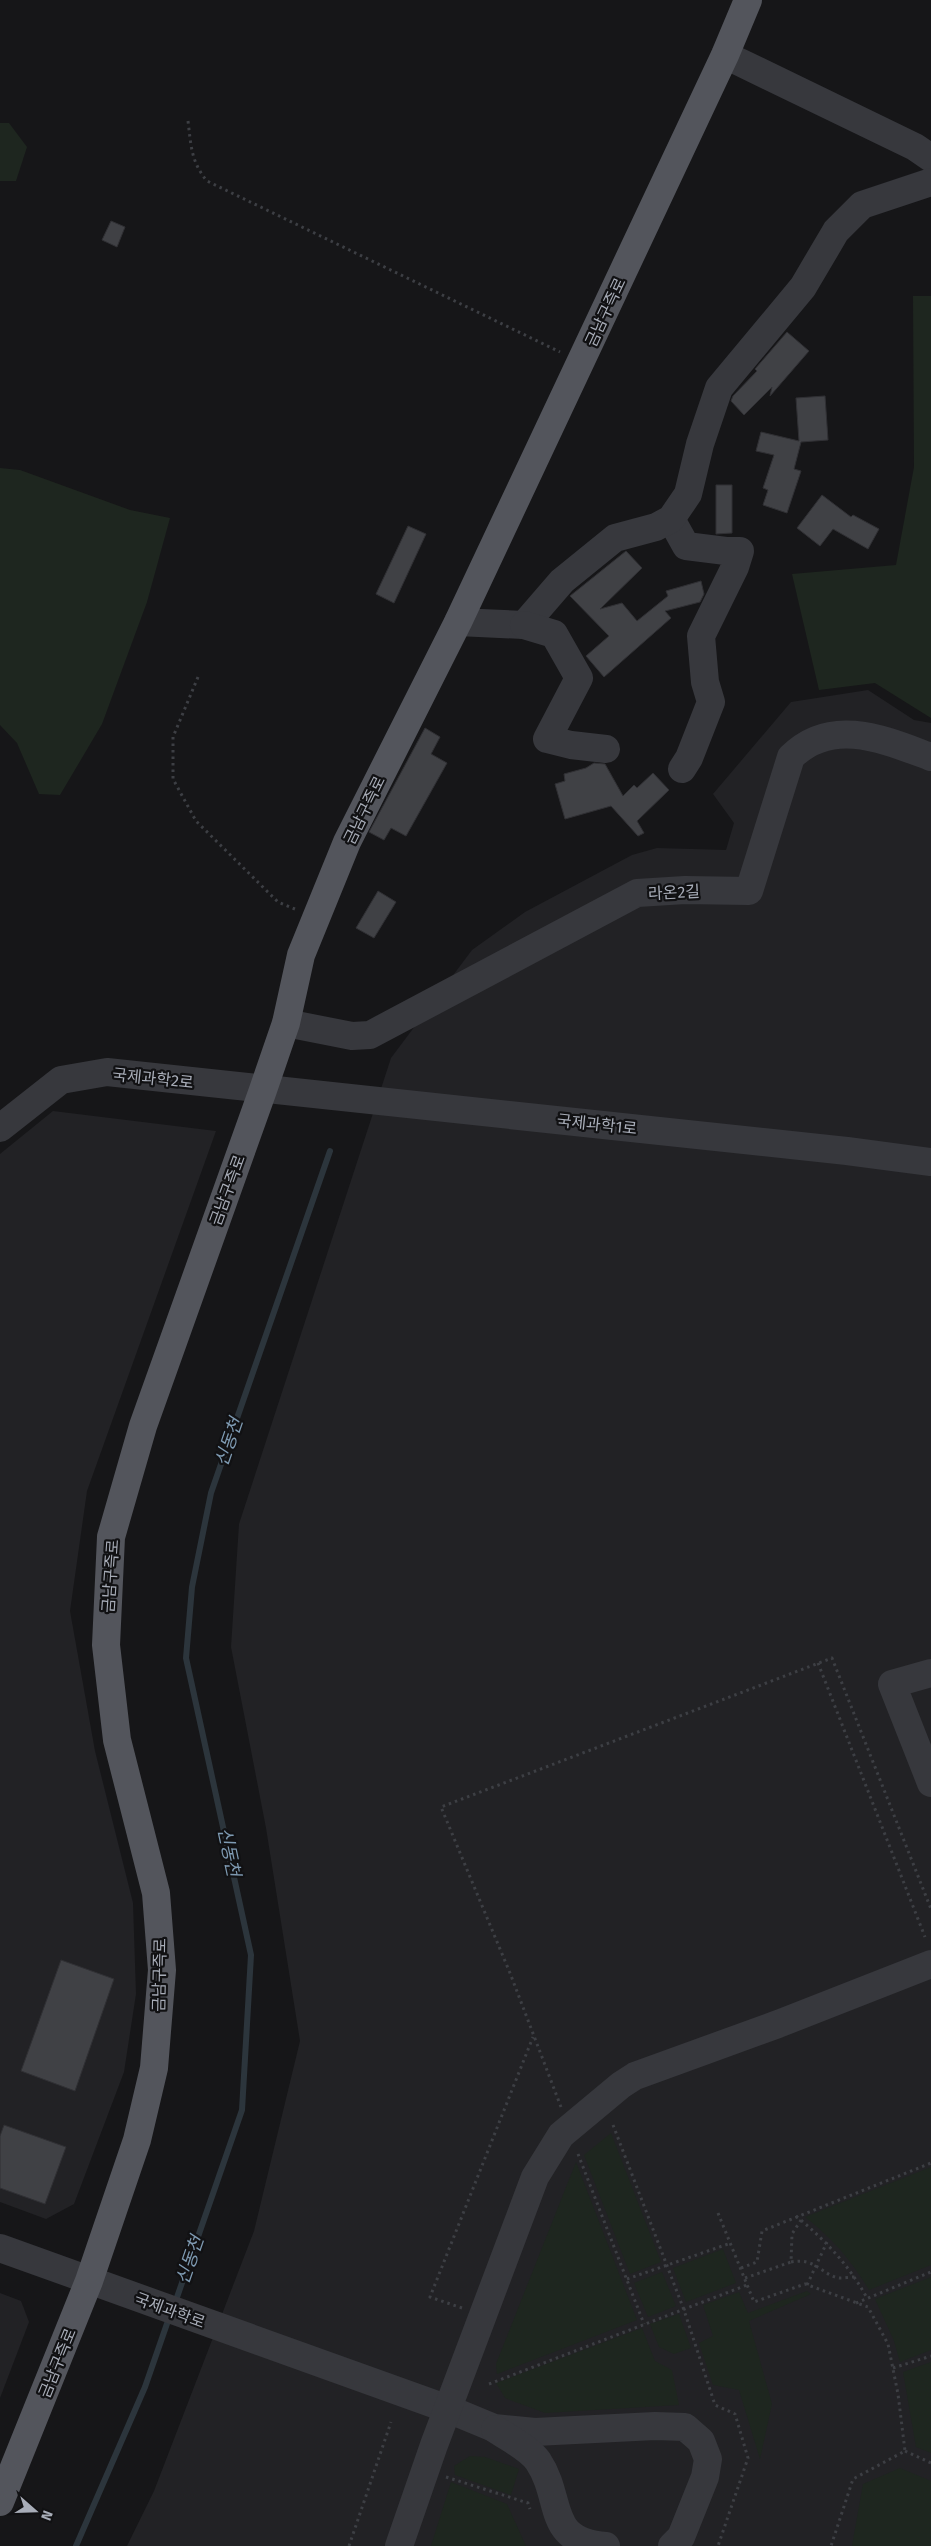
<svg xmlns="http://www.w3.org/2000/svg" width="931" height="2546" font-family="'Fira Sans','Noto Sans KR',sans-serif">
	<style>
		.built { fill: #222225 }
		.green { fill: #1e261f }
		.lines { fill: none; stroke-linecap: round; stroke-linejoin: round }
		.stream { stroke: #2c353c; stroke-width: 6 }
		.building { fill: #404145; stroke: #303034 }
		.path { stroke: #3d3f44; stroke-width: 3; stroke-dasharray: 2.5 4; stroke-linecap: butt }
		.minor { stroke: #37383d; stroke-width: 28 }
		.major { stroke: #53555c; stroke-width: 28 }
		.labels { text-anchor: middle; stroke-width: 4.5; stroke-linejoin: round; paint-order: stroke }
		.street-label { font-size: 16px; fill: #a8adb8; stroke: #111113 }
		.water-label { font-size: 18px; font-style: italic; fill: #7f9bb3; stroke: #111113 }
	</style>
	<rect width="100%" height="100%" fill="#161618"/>
	<g class="built">
		<path d="M868 690 914 720 931 723V2546H127L154 2491 254 2231 300 2041 266 1828 231 1647 239 1524 391 1058 472 950 525 912 632 855 657 848 726 850 734 823 713 794 791 702Z"/>
		<path d="M53 1111 216 1131 87 1491 70 1611 95 1751 133 1903 136 1994 124 2072 74 2204 46 2219 0 2202V1154Z"/>
		<path d="M0 2293 21 2301 29 2322 0 2398Z"/>
	</g>
	<g class="green">
		<path d="M0 123H9L27 147 16 181H0Z"/>
		<path d="M913 296H931V718L875 683 819 690 792 574 896 565 914 467Z"/>
		<path d="M0 468 20 470 130 510 170 518 147 602 102 724 60 795 39 794 17 743 0 725Z"/>
		<path d="M611 2133 661 2262 630 2274 584 2155Z"/>
		<path d="M576 2162 637 2320 497 2374 496 2364Z"/>
		<path d="M931 2167V2265L869 2290C851 2260 832 2238 805 2217Z"/>
		<path d="M723 2249 736 2283 686 2302 673 2268Z"/>
		<path d="M662 2272 676 2306 648 2317 634 2283Z"/>
		<path d="M931 2277V2350L900 2362 894 2341 875 2299Z"/>
		<path d="M807 2291 811 2294 749 2321 772 2404 760 2459 739 2390 713 2385 699 2343 713 2336 703 2305 739 2292 748 2313Z"/>
		<path d="M679 2314 691 2348 674 2354 659 2347 650 2324Z"/>
		<path d="M642 2328 655 2361 672 2370 679 2405 545 2413 505 2398 496 2383Z"/>
		<path d="M931 2362V2453L916 2447 903 2372Z"/>
		<path d="M470 2456 485 2457 519 2469 511 2495 455 2475 454 2466Z"/>
		<path d="M900 2468 931 2481V2546H852L863 2484Z"/>
		<path d="M451 2482 507 2504 526 2546H431Z"/>
	</g>
	<g class="lines">
		<g class="stream">
			<path d="M175 2303 242 2110 251 1955 186 1658 192 1587 211 1493 330 1151"/>
			<path d="M76 2546 145 2387 170 2315"/>
		</g>
	</g>
	<g class="building">
		<path d="M111 221 125 227 117 247 102 240Z"/>
		<path d="M787 332 809 351 770 396 772 387 744 415 731 401 733 396 757 371 755 369Z"/>
		<path d="M825 396 828 440 801 442 794 469 801 471 787 513 763 505 768 490 763 488 774 455 756 451 761 432 799 441 796 398Z"/>
		<path d="M716 485H732V533L716 534Z"/>
		<path d="M822 495 851 517 853 515 879 529 868 549 833 529 820 546 797 528Z"/>
		<path d="M408 526 426 534 394 603 376 594Z"/>
		<path d="M626 551 642 568 600 609 622 603 637 621 668 596 666 591 701 581 704 594 700 602 665 611 671 618 604 677 586 656 609 636 570 596Z"/>
		<path d="M425 728 440 737 431 754 447 763 406 836 391 828 384 840 369 832Z"/>
		<path d="M594 763 605 764 623 796 634 785 637 788 653 773 669 790 637 821 644 833 638 836 611 806 565 819 555 784 565 781 564 774 586 768Z"/>
		<path d="M378 891 396 902 374 938 356 928Z"/>
		<path d="M61 1960 114 1979 75 2091 21 2071Z"/>
		<path d="M4 2125 66 2147 45 2204 0 2188V2136Z"/>
	</g>
	<g class="lines">
		<g class="path">
			<path d="M188 121C191 145 191 162 207 181L560 352"/>
			<path d="M198 677 173 737V779L196 821 278 902 295 909"/>
			<path d="M818 1663 925 1937"/>
			<path d="M561 2107 510 1973 441 1807 832 1658 931 1909"/>
			<path d="M613 2125 684 2310 715 2405 735 2414 748 2458 718 2546"/>
			<path d="M578 2154 644 2324"/>
			<path d="M718 2213 754 2302 805 2284 868 2307 888 2344 898 2394 905 2451 853 2479 831 2546"/>
			<path d="M796 2216C825 2240 849 2265 867 2298"/>
			<path d="M791 2262C815 2257 822 2275 839 2278 844 2278 850 2277 855 2277"/>
			<path d="M741 2268 757 2262 762 2231 931 2163"/>
			<path d="M745 2278 791 2262 792 2234 801 2220"/>
			<path d="M627 2279 731 2243"/>
			<path d="M807 2285 827 2242"/>
			<path d="M856 2303 931 2272"/>
			<path d="M462 2308 430 2297 533 2037"/>
			<path d="M893 2368 931 2356"/>
			<path d="M489 2384 747 2285"/>
			<path d="M905 2451 931 2463"/>
			<path d="M446 2477 528 2503 530 2509"/>
			<path d="M349 2546 391 2422"/>
		</g>
		<g class="minor">
			<path d="M725 55 915 147 931 158"/>
			<path d="M671 519 686 546 726 551H740L735 567 701 636 705 682 711 702 689 758 682 769"/>
			<path d="M458 622 524 625 562 581 615 538 656 527 671 519 688 494 700 444 719 388 803 287 836 231 862 205 931 182"/>
			<path d="M524 625 554 634 579 678 547 739 571 745 606 749"/>
			<path d="M286 1023 352 1036 370 1035 637 893 685 890 749 891 791 757C832 716 885 740 931 757"/>
			<path d="M0 1128 61 1080 107 1072 847 1151 931 1162"/>
			<path d="M931 1673 892 1684 931 1783"/>
			<path d="M0 2248 448 2409 494 2428 535 2432 655 2426 685 2427 701 2441 708 2459 705 2477 681 2537 672 2546"/>
			<path d="M495 2429C508 2438 529 2448 538 2461 564 2500 544 2541 606 2546"/>
			<path d="M399 2546 434 2445 535 2177 561 2135 621 2085 635 2076 778 2024 931 1964"/>
		</g>
		<path class="major" d="M0 2502 89 2281 137 2140 154 2068 162 1970 156 1893 117 1740 106 1645 111 1537 143 1426 263 1090 286 1023 301 955 347 842 458 622 725 55 748 0"/>
	</g>
	<g class="labels">
		<g class="street-label">
			<text transform="translate(605 312) rotate(-65)" y="6">금남구즉로</text>
			<text transform="translate(364 810) rotate(-64)" y="6">금남구즉로</text>
			<text transform="translate(674 892) rotate(-3)" y="6">라온2길</text>
			<text transform="translate(153 1078) rotate(6)" y="6">국제과학2로</text>
			<text transform="translate(597 1124) rotate(6)" y="6">국제과학1로</text>
			<text transform="translate(227 1190) rotate(-70)" y="6">금남구즉로</text>
			<text transform="translate(110 1576) rotate(-86)" y="6">금남구즉로</text>
			<text transform="translate(159 1975) rotate(-89)" y="6">금남구즉로</text>
			<text transform="translate(170 2310) rotate(20)" y="6">국제과학로</text>
			<text transform="translate(57 2363) rotate(-68)" y="6">금남구즉로</text>
		</g>
		<g class="water-label">
			<text transform="translate(229 1442) rotate(-71)" y="6">신동천</text>
			<text transform="translate(229 1852) rotate(78)" y="6">신동천</text>
			<text transform="translate(190 2260) rotate(-71)" y="6">신동천</text>
		</g>
	</g>
	<g transform="translate(35 2511) rotate(110)" stroke="#111113" stroke-width="4" paint-order="stroke">
	<path d="M0-4L9 19L0 12L-9 19Z" fill="#a8adb8"/>
	<text y="-8" font-size="14" font-weight="bold" text-anchor="middle" fill="#a8adb8">N</text>
	</g>
</svg>
